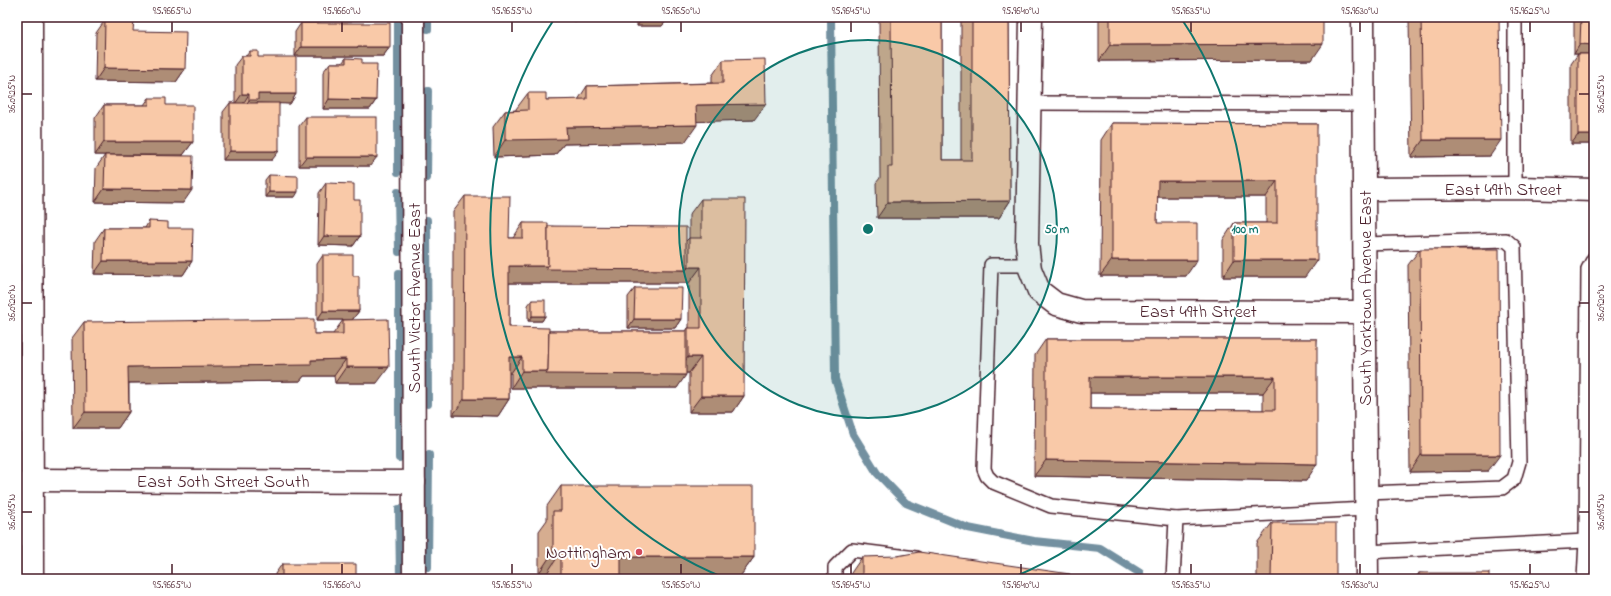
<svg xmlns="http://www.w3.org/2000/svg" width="1611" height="596" font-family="'Indie Flower',sans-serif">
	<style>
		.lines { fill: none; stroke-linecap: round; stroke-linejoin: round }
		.stream { stroke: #7390a0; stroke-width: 8 }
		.lane-casing { stroke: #4a1f2b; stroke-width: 16 }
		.street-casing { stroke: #4a1f2b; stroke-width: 25 }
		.lane { stroke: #fff; stroke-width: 13 }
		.street { stroke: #fff; stroke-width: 22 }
		.wall { fill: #d6ad90; stroke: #4a1f2b; fill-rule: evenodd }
		.shaded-wall { fill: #ae8d76; stroke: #4a1f2b }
		.building { fill: #f9c9a8; stroke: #4a1f2b; fill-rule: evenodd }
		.ticks { fill: none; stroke: #4a1f2b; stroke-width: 1.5 }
		.ring { fill: none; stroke: #0f766e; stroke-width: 2 }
		.poi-dot { fill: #d1495b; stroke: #fff; stroke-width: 1.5 }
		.labels { text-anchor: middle; stroke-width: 4; stroke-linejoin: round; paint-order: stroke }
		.street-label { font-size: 18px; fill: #4a1f2b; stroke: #fff }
		.poi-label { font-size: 18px; fill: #4a1f2b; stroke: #fff; text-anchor: end }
		.centre { fill: #0f766e; stroke: #fff; stroke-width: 2 }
		.ring-label { font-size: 12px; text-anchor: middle; font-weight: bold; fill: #0f766e; stroke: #fff; stroke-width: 4; stroke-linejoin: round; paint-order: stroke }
		.neatline { fill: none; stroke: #4a1f2b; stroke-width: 1.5 }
		.ticks-label { font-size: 10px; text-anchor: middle; fill: #4a1f2b }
	</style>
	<rect width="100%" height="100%" fill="#fff"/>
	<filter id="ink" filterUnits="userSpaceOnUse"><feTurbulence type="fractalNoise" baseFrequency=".025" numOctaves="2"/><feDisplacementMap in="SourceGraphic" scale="8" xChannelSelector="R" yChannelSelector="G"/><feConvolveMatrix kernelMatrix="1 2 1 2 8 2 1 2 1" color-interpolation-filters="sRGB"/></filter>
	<g filter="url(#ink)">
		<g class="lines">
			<g class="stream">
				<path d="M398 17V172"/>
				<path d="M831 17 835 379 853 434 877 473 906 503 968 528 1034 541 1100 548 1140 573"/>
				<path d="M428 29V17"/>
				<path d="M427 178 428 91"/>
				<path d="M398 192 399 252"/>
				<path d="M427 220 428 404"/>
				<path d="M399 273V458"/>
				<path d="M399 509 400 579"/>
				<path d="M428 567 429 455"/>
			</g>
			<defs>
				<g id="lane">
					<path d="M1515 17V188"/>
					<path d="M1030 103 1364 104"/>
					<path d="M1364 244 1506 240 1514 247 1519 462 1514 479 1502 488 1366 493"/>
					<path d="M1029 265H991L984 469 987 476 993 482 1051 506 1176 519"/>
					<path d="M1366 552 1586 541"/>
					<path d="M835 579V567L852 550 916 558"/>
					<path d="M1173 579 1176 519 1366 509"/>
					<path d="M1584 579 1586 541 1588 269 1594 258"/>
				</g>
				<g id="street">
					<path d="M31 17 32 579"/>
					<path d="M413 17 414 579"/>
					<path d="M1031 17 1027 244 1030 269 1039 291 1056 304 1081 311 1364 312"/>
					<path d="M1363 17C1365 204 1364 392 1367 579"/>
					<path d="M1365 189 1515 188 1594 190"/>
					<path d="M32 480 414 482"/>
				</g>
			</defs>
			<use href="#lane" class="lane-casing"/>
			<use href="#street" class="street-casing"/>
			<use href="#lane" class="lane"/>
			<use href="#street" class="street"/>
		</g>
		<g class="wall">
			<path d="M637 17H681L678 21H666L662 26H637Z"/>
			<path d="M879 17H942V160H961V17H1009L1010 201 999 218H877L876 183 880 178Z"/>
			<path d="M1099 17H1323L1312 60 1099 61Z"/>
			<path d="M1409 17H1499L1490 156 1411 157Z"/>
			<rect x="1574" y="17" width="20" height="37"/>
			<path d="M105 20 133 31 185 69 176 82 95 81 96 33Z"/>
			<path d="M301 23 390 47 383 56H295V32Z"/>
			<path d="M250 51 258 57 296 94 290 104 279 103 272 160H223V112L230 103H235V65L242 56H246Z"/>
			<path d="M1578 54 1594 144H1571V64Z"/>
			<path d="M346 58 362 64 376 100 370 109H323V72L330 63H342Z"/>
			<path d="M723 60 754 120 697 121 685 142 564 144 555 155 494 157 493 127 505 111 516 110V109L528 93 546 100H578L587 86 712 83V76Z"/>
			<path d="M149 98 166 105 193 142 183 155V203L95 202 96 168 105 155H95V118L104 105H144Z"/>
			<path d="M306 117 370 166H299V126Z"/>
			<path d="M1112 123 1317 124 1305 277H1223V240L1234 223H1266V197H1157V223L1186 276H1100L1101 140Z"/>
			<path d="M269 175 295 197H265V180Z"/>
			<path d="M326 183 354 200 360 236 353 246 318 245 319 193Z"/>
			<path d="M465 196 509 238H513L523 223 686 241 689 238V215L701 199 744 396 733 412H689V373H686L677 388H511V373H509V399L498 416 453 415V212ZM509 283H689V328H688L686 331H549L509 327Z"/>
			<path d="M149 221 168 228 192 261 183 275 94 274 95 241 104 228H145Z"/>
			<path d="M1420 249 1488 471 1410 472 1408 265Z"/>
			<path d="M323 255 353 276 359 311 352 320 377 383H335L334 376H304L300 381 129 383V412L118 428H73L72 338 84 322 314 334H333L343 320H348H317V264Z"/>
			<path d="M635 288 681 319 675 328H628V297Z"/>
			<path d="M532 300 545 316 542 321H528V305Z"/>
			<path d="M1046 339H1317L1306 481 1034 476 1035 355ZM1090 393H1263V410L1090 409Z"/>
			<path d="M561 486 754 557 739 578H621V579H547V573H539V531L547 520V506Z"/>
			<path d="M1272 523 1336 579H1257V543Z"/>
			<path d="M862 557 1069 579H851V573Z"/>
			<path d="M282 564 356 579H275V574Z"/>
			<path d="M1419 573 1489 579H1415Z"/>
		</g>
		<g class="shaded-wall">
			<path d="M576 17H599L596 21H574Z"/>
			<path d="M643 17H681L678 21H666L662 26H637Z"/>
			<path d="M1323 44 1312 60 1099 61 1110 45Z"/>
			<path d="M1580 44 1594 45V54H1574Z"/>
			<path d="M301 47H390L383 56H295Z"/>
			<path d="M104 68 185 69 176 82 95 81Z"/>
			<path d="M242 94H249L243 104H235Z"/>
			<path d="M258 94H296L290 104 256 103 243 110 249 100Z"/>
			<path d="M329 99 376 100 370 109H323Z"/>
			<path d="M766 104 754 120 685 122 696 105Z"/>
			<path d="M697 125 685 142 564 144 555 155 494 157 505 140 566 127Z"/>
			<path d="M1578 135H1594V144H1571Z"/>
			<path d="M1423 140H1501L1490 156 1411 157Z"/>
			<path d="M104 142H193L183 155H95Z"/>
			<path d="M230 151H279L272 160H223Z"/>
			<path d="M306 157H377L370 166H299Z"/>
			<path d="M1158 181H1277L1266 197H1146Z"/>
			<path d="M104 189 192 190 183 203 95 202Z"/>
			<path d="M269 192H298L295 197H265Z"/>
			<path d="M1010 201 999 218H877L888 202Z"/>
			<path d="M324 236H360L353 246 318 245Z"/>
			<path d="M1112 260H1197L1186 276H1100Z"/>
			<path d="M1234 260H1317L1305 277H1223Z"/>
			<path d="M103 261H192L183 275 94 274Z"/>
			<path d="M509 266H548L686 270 689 267H701L689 283H498Z"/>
			<path d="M323 311H359L352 320H317Z"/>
			<path d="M532 316H545L542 321H528Z"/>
			<path d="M634 319H681L675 328H628Z"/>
			<path d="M509 357H522L511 373H498Z"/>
			<path d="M688 357H701L689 373H677Z"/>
			<path d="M346 359 334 376H304L300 381 117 383 128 367 311 360Z"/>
			<path d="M346 367H389L377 383H335Z"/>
			<path d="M522 371H548L686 375 677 388H511Z"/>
			<path d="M1090 377H1275L1263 393H1079Z"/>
			<path d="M701 396H744L733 412H689Z"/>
			<path d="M464 399H509L498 416 453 415Z"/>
			<path d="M85 412H129L118 428H73Z"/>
			<path d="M1421 455H1500L1488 471 1410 472Z"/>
			<path d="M1046 460 1317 464 1306 481 1034 476Z"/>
			<path d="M553 552H561L547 573H539Z"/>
			<path d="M621 557H754L739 578H607Z"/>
		</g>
		<g class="building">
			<path d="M891 17H942V160H972V17H1009L1010 201 888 202V167H892Z"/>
			<path d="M1110 17H1323V44L1110 45Z"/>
			<path d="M1421 17H1499L1501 140H1423Z"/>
			<path d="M1581 17H1594V45L1580 44Z"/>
			<path d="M105 20H134L133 31 186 32 185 69 104 68Z"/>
			<rect x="301" y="23" width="89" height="24"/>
			<path d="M250 51H258V57H296V94H258V100H249V94H242V56H250Z"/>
			<rect x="1578" y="54" width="16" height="81"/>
			<path d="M346 58 362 59V64H377L376 100 329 99 330 63H346Z"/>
			<path d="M765 59 766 104 696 105 697 125 566 127 567 139 505 140V111L528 110V93H546V100L587 99V86L723 83V60Z"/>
			<path d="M149 98H166V105H193V142H104V105H149Z"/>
			<rect x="230" y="103" width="49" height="48"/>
			<rect x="306" y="117" width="71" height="40"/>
			<path d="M1112 123 1317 124V260H1234V223H1277V181H1158L1157 223H1197V260H1112Z"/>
			<path d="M105 155 193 156 192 190 104 189Z"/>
			<path d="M269 175 298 176V192H269Z"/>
			<path d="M326 183 354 184V200H360V236H324Z"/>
			<path d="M465 196H510L509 238H523V223H548V266H509V327L549 328 548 371H522V357H509V399H464Z"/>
			<path d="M701 199H745L744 396H701V357H688V328H701V267H689V238H701Z"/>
			<path d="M149 221 168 222V228H193L192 261H103L104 228H149Z"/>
			<path d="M548 226 686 227V270L546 269 548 266Z"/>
			<path d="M1420 249H1499L1500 455H1421Z"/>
			<path d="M323 255H353V276H359V311H323Z"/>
			<path d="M635 288H682L681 319H634Z"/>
			<rect x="532" y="300" width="13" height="16"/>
			<path d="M314 319V334H343V320L388 319 389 367H346V359L311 360V365L128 367 129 412H85L84 322Z"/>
			<path d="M549 331H686V375L546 374 548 371Z"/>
			<path d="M1046 339H1317V464L1046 460ZM1090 377H1275V410L1090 409Z"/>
			<path d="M561 486H754V557H621V579H561V552H553V511H561Z"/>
			<path d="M1272 523H1336V579H1271Z"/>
			<path d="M919 552 1070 574 1069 579H862V557L897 556Z"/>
			<path d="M282 564H356V579H278V576H282Z"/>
			<rect x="1419" y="573" width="70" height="6"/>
		</g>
	</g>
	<path class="ticks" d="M172 22V32M342 22V32M512 22V32M681 22V32M851 22V32M1021 22V32M1191 22V32M1360 22V32M1530 22V32M22 94H32M1579 94H1589M22 303H32M1579 303H1589M22 512H32M1579 512H1589M172 564V574M342 564V574M512 564V574M681 564V574M851 564V574M1021 564V574M1191 564V574M1360 564V574M1530 564V574"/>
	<circle cx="868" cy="229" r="189" fill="#0f766e" fill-opacity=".12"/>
	<g class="ring">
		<circle cx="868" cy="229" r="189"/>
		<path d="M727 579A377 377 0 0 1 555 18M1181 18A377 377 0 0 1 1009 579"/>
	</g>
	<circle class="poi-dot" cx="639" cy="552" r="4"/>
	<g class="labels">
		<g class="street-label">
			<text x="1503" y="195">East 49th Street</text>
			<text transform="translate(414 298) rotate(-90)" y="6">South Victor Avenue East</text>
			<text transform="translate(1365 298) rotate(-90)" y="6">South Yorktown Avenue East</text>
			<text x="1198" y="317">East 49th Street</text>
			<text x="223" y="487">East 50th Street South</text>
		</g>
		<g class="poi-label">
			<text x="631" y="558">Nottingham</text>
		</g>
	</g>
	<circle cx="868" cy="229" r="6" class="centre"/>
	<g class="ring-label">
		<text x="1057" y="233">50 m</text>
		<text x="1245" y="233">100 m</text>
	</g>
	<rect width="1611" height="596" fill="none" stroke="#fff" stroke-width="44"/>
	<rect x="22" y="22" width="1567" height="552" class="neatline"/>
	<g class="ticks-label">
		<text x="172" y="14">95.9665°W</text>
		<text x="342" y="14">95.9660°W</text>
		<text x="512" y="14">95.9655°W</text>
		<text x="681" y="14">95.9650°W</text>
		<text x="851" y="14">95.9645°W</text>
		<text x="1021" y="14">95.9640°W</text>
		<text x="1191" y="14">95.9635°W</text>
		<text x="1360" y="14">95.9630°W</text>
		<text x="1530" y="14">95.9625°W</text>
		<text transform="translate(11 94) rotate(-90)" y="4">36.0925°N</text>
		<text transform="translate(1600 94) rotate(-90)" y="4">36.0925°N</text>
		<text transform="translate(11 303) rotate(-90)" y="4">36.0920°N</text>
		<text transform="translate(1600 303) rotate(-90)" y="4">36.0920°N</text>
		<text transform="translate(11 512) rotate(-90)" y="4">36.0915°N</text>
		<text transform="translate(1600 512) rotate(-90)" y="4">36.0915°N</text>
		<text x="172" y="588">95.9665°W</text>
		<text x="342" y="588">95.9660°W</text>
		<text x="512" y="588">95.9655°W</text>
		<text x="681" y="588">95.9650°W</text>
		<text x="851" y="588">95.9645°W</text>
		<text x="1021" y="588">95.9640°W</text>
		<text x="1191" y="588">95.9635°W</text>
		<text x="1360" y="588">95.9630°W</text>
		<text x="1530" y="588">95.9625°W</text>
	</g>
</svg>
